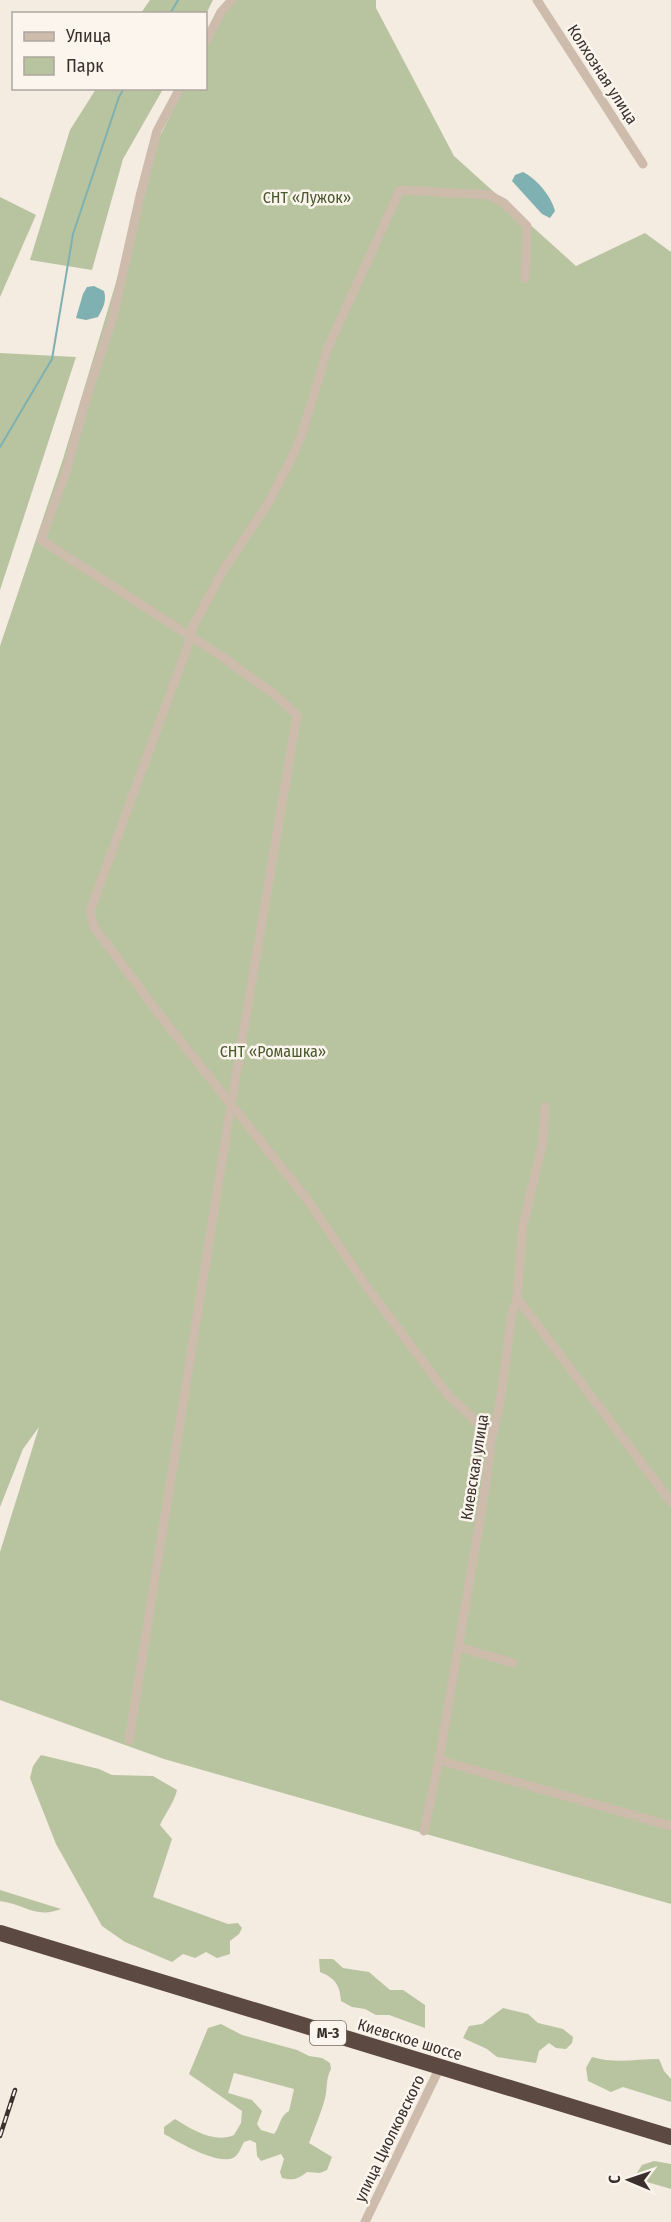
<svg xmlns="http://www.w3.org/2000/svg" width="671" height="2222" font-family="'Fira Sans Condensed',sans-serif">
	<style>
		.green { fill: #b8c4a0; fill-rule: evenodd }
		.water { fill: #7fb0b2 }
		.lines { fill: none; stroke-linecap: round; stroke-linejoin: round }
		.stream { stroke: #7fb0b2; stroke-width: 2 }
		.street { stroke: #cdbbac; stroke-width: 9 }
		.highway { stroke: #5c4a42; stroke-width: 16 }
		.rail-casing { stroke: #3b302b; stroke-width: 4.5 }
		.rail { stroke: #fbf5ee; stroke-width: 2; stroke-dasharray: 7; stroke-linecap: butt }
		.labels { text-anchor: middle; stroke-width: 5; stroke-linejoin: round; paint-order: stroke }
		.shield { fill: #fbf5ee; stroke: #756b66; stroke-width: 1.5 }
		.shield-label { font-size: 15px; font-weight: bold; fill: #3b302b }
		.street-label { font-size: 16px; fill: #3b302b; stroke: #fbf5ee }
		.park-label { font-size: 16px; fill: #4a5a2e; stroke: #fbf5ee }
	</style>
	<rect width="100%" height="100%" fill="#f4ebe1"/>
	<g class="green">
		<path d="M150 0H213L206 14 141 13Z"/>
		<path d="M228 0H376V8L454 156 576 266 645 233 671 252V1904L164 1759 0 1700V1552L39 1427 23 1449 0 1507V646L63 459 160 136 183 89 206 88V44Z"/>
		<path d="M96 89H163L123 159 92 270 30 260 70 130Z"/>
		<path d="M0 197 36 215 0 297Z"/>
		<path d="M0 353 76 357 0 590Z"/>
		<path d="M41 1755 99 1769 112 1775 153 1776 177 1790C174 1803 166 1812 160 1825L172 1839 153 1897 228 1924 238 1923 242 1928 239 1934 230 1941V1954L217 1958 206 1952 195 1958 183 1954 172 1962 125 1942 102 1926 56 1844 30 1778 33 1766Z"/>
		<path d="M0 1890 61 1909C36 1919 24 1904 0 1901Z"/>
		<path d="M319 1959H333L343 1968 369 1972 390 1990H403L425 2005V2028L389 2015H376L365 2009 352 2007 341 2001C340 1985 335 1978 320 1972Z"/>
		<path d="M503 2008 528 2014 538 2023 563 2029 573 2037 572 2043 566 2049 556 2048 549 2043 539 2051 536 2063 497 2057 487 2049 463 2038 469 2026 482 2024Z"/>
		<path d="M221 2024 242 2035 297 2050 309 2056 322 2058 330 2063 331 2069C325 2080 328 2090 324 2102 320 2116 314 2129 309 2143L332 2157 327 2170 320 2173 307 2172C298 2179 293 2181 282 2178L280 2172 284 2159 281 2154 261 2161 257 2156 256 2143 250 2140 244 2142C241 2147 239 2155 233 2158 216 2165 179 2142 164 2134V2127L175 2119C191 2129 215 2144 234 2135L241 2123 242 2111 189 2074 208 2028ZM234 2073 294 2089 289 2111C279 2117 281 2125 274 2134L261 2130 257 2124 262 2111 252 2100 228 2093Z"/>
		<path d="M592 2057C615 2064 636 2059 659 2059L664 2071 671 2079V2102L623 2087 611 2092 588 2081 586 2068Z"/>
		<path d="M654 2161 671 2164V2189L647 2182 635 2176 642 2165Z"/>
	</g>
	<g class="water">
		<path d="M523 172C537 179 551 196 555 211L550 218 542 214 512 181 515 175Z"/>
		<path d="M94 286 104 291C107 301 103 308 98 317L86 320 76 318 83 294 87 287Z"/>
	</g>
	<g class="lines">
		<g class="stream">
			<path d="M170 14 178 0"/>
			<path d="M0 447 52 359 73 234 119 97 124 88"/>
		</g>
		<g class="street">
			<path d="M537 0 643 164"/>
			<path d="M206 41 221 12 232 0"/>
			<path d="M517 1298 671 1502"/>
			<path d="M492 1436 448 1395 372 1294 306 1198 162 1018 94 927 90 911 191 637 192 628 224 569 270 500 291 459 301 437 328 347 400 190 489 195 504 203 527 226 525 278"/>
			<path d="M459 1647 513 1663"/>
			<path d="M129 1740 231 1105 297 715 274 694 221 656 41 540 66 472 85 402 113 317 140 196 157 131 180 88"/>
			<path d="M439 1760 671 1826"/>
			<path d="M424 1831 439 1760 484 1496 492 1436 500 1403 512 1314 517 1298 523 1225 543 1142 545 1107"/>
			<path d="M365 2222 440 2067"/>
		</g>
		<path class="highway" d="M0 1933 671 2137"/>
		<defs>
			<path id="rail" d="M0 2136 15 2090"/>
		</defs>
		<use href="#rail" class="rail-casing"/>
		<use href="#rail" class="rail"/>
	</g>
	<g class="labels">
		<rect class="shield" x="310" y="2021" width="36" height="24" rx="4.5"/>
		<g class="shield-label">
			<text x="328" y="2038">М-3</text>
		</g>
		<g class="street-label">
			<text transform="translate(603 74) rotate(57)" y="6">Колхозная улица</text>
			<text transform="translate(474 1467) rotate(-81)" y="6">Киевская улица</text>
			<text transform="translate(410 2039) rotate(17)" y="6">Киевское шоссе</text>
			<text transform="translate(389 2138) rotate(-64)" y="6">улица Циолковского</text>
		</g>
		<g class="park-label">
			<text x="307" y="203">СНТ «Лужок»</text>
			<text x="273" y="1057">СНТ «Ромашка»</text>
		</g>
	</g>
	<rect x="12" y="12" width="195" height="78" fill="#fbf5ee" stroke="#aea6a0" stroke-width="1.5"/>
	<rect x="24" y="32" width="30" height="9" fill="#cdbbac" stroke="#aea6a0" stroke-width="1.5"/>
	<text x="66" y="42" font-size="18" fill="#3b302b">Улица</text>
	<rect x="24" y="57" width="30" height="18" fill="#b8c4a0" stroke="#aea6a0" stroke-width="1.5"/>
	<text x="66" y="72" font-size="18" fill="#3b302b">Парк</text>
	<g transform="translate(629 2180) rotate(272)" stroke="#fbf5ee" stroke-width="4.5" paint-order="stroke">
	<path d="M0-4.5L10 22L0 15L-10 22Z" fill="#3b302b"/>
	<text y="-9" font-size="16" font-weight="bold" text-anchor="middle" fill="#3b302b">С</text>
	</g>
</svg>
